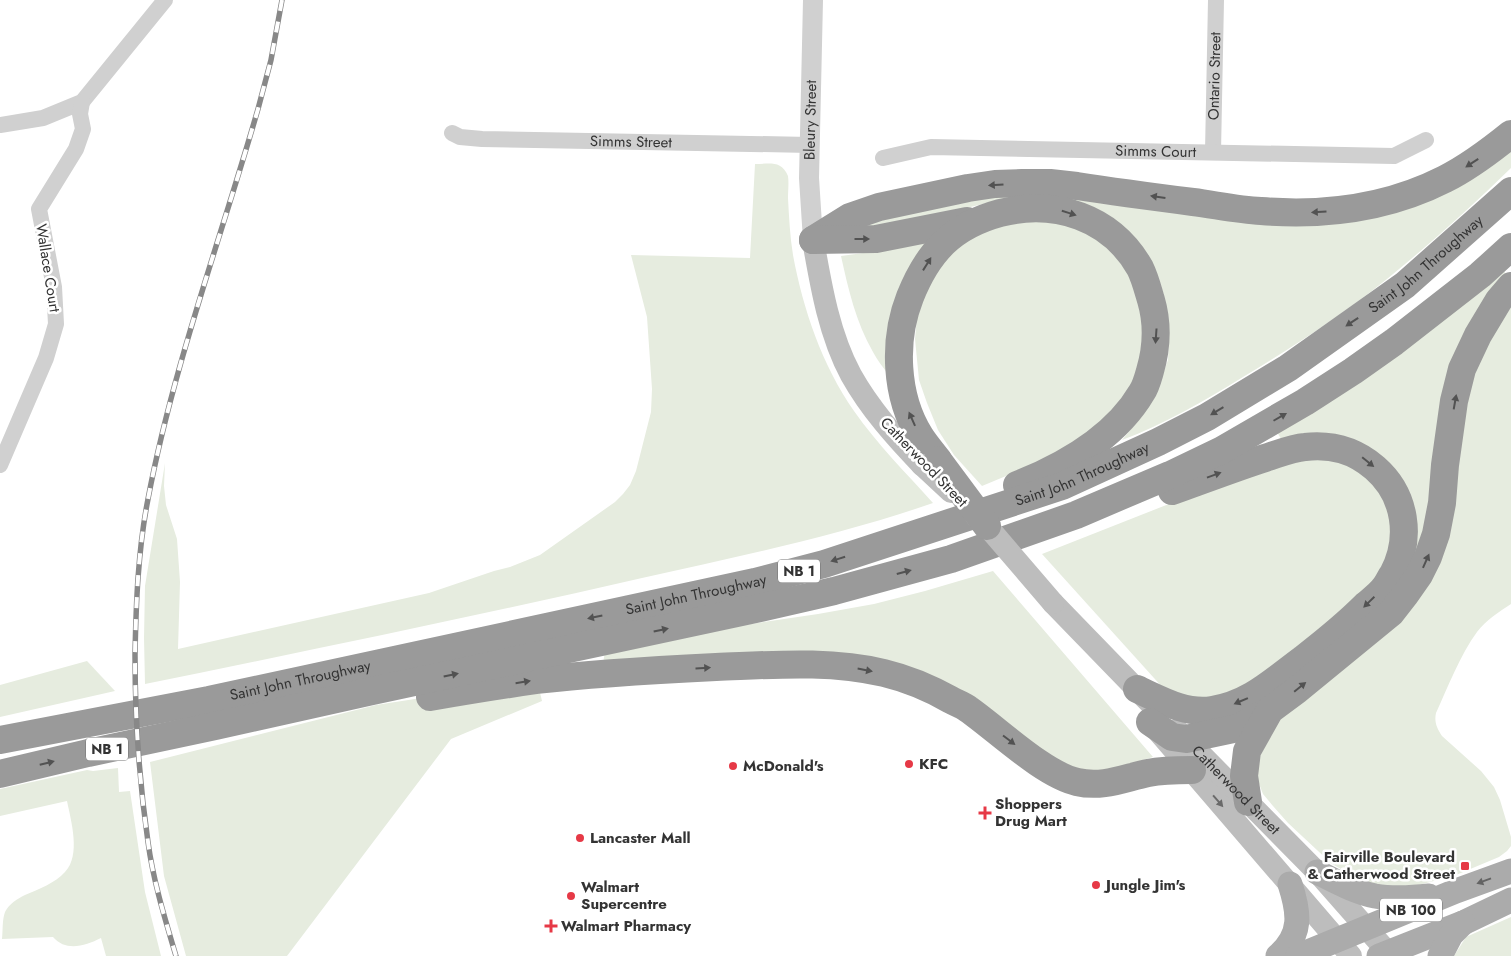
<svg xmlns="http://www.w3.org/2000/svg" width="1511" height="956" font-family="Jost,sans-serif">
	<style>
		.green { fill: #e6ecdf }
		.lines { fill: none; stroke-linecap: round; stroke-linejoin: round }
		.minor { stroke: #d0d0d0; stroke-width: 16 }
		.tertiary { stroke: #d0d0d0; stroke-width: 20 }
		.secondary { stroke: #bdbdbd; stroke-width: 22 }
		.primary { stroke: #ababab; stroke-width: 25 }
		.motorway { stroke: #9a9a9a; stroke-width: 28 }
		.rail-casing { stroke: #888; stroke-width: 5.5 }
		.rail { stroke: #fff; stroke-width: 4; stroke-dasharray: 11; stroke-linecap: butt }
		.secondary-bridge { stroke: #bdbdbd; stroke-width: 22 }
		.motorway-bridge { stroke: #9a9a9a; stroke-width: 28 }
		.oneway { fill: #525252 }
		.oneway2 { fill: #6a6a6a }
		.oneway3 { fill: #636363 }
		.poi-dot { fill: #e63946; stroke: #fff; stroke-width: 2 }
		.labels { text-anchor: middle; stroke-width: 5; stroke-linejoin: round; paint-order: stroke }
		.shield { fill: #fff; stroke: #707070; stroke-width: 1 }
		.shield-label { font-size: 14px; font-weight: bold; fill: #333 }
		.street-label { font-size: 15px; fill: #333; stroke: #fff }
		.poi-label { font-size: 15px; font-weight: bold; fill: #333; stroke: #fff; text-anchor: start }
	</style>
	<rect width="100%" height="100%" fill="#fff"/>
	<g class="green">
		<path d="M1511 145V168C1471 207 1430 244 1387 279 1342 315 1293 347 1243 377 1204 401 1165 424 1122 440L1142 416 1160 382 1168 360 1169 337 1164 295 1158 277 1146 256 1007 198 894 226H865L880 220 1012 190 1313 221Z"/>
		<path d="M755 164C770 164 781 160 788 176 789 183 788 191 788 198 789 217 790 237 793 255 803 309 822 365 854 411 877 444 906 473 933 503 838 536 739 556 642 578 477 616 311 650 145 684L144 638 145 586 165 463 164 486 166 505 177 539 180 582 178 649 429 593 494 571 510 567 540 555 615 502 623 494 630 485 636 471 651 412 652 389 647 317 631 255 750 258Z"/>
		<path d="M1056 221 1093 236 1110 248 1132 279 1146 320 1136 384 1111 418 1047 459 982 486 954 455 938 430 927 403 919 380 915 339 917 317 922 296 950 250 1000 223Z"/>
		<path d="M934 235 888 374C883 367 877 360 873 352 856 323 848 288 841 256L863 253Z"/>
		<path d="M1500 267 1508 276 1484 307 1421 555 1411 551 1394 475 1284 444 1277 432Z"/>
		<path d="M1511 298V604C1499 612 1486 620 1477 632 1460 655 1448 687 1436 713 1434 722 1437 728 1442 736L1481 771 1494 787 1500 800 1511 837V846L1507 851 1499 857 1456 875 1415 886H1378L1350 874 1332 864 1288 823 1273 806 1263 794 1256 776 1264 732 1404 610 1462 399Z"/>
		<path d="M1339 456 1380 482 1396 535 1376 584 1272 674 1206 702 1163 688 1042 554 1278 461Z"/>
		<path d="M993 571 1153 757 1106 771 1092 772 1064 766 933 678 603 664 605 651 704 631 818 614 874 604 925 591Z"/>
		<path d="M87 661 115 691 0 717V685Z"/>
		<path d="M537 680 542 701 451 739 287 956H186L164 876 150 762 376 705Z"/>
		<path d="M118 768 119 792 130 791 145 892 161 956H106L101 938C85 946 66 952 53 937L2 939C3 931 2 920 5 912 9 904 17 899 25 895 39 889 55 883 65 872 81 855 71 821 67 801L0 816V789L87 770 93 771Z"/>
		<path d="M1511 917V956H1454L1466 937Z"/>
	</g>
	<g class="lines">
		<g class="minor">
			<path d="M0 125 43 118 82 102 165 0"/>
			<path id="s1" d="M452 133 460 137 482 139 810 145"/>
			<path id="s2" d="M1213 152 1216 0"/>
			<path id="s3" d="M883 158 931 147 1394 156 1426 140"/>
			<path d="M0 465 46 358 56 324 54 287 39 209 76 149 83 129 80 114 82 102"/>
		</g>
		<path class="tertiary" id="s4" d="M813 240 809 178 813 0"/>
		<g class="secondary">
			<path d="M813 240C821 286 829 334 851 375 870 409 896 438 922 465"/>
			<path d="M1053 603 1149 702"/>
			<path d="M1156 729 1351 956"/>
			<path id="s5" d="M1177 730 1317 872 1391 956"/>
		</g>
		<g class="primary">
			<path d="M1317 872C1335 881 1355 892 1375 896 1392 899 1411 898 1429 896"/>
			<path d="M1278 956C1303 934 1299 912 1290 884"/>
			<path d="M1298 956 1456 891 1511 871"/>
			<path d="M1379 956 1465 922 1511 900"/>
			<path d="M1440 956 1451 935 1463 923"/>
		</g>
		<g class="motorway">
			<path d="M813 240 850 217 879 207 968 188 995 184 1022 183H1050L1077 186C1116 192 1154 197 1193 202 1216 205 1238 210 1261 211 1324 216 1388 208 1445 179 1469 167 1490 151 1511 134"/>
			<path d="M813 240 876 239 967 221"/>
			<path d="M938 460C932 452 925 444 920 436 895 396 893 340 910 297 928 252 952 226 1000 213 1055 199 1111 217 1140 268 1145 278 1148 290 1151 300 1158 324 1157 347 1150 371 1148 378 1146 386 1142 392 1115 438 1065 466 1017 485"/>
			<path d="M1137 689C1161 700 1185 714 1212 710 1250 704 1273 681 1303 659 1325 642 1346 625 1366 605 1373 599 1380 594 1385 587 1388 583 1390 578 1393 574 1412 538 1406 495 1375 468 1354 450 1332 444 1305 447 1292 448 1278 454 1265 458 1234 468 1203 480 1172 491"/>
			<path d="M430 697C465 691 501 685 537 680 596 673 656 670 716 667 772 665 829 660 884 673 909 679 928 687 951 700 956 703 963 705 968 709 998 730 1043 774 1077 782 1103 788 1124 778 1148 773 1163 770 1177 770 1192 770"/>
			<path d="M1150 722 1172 737 1186 739 1238 728 1269 711"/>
			<path id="s6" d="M0 740 209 700 755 582 824 564 1062 486 1158 442 1207 417 1288 368 1405 285 1511 191"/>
			<path d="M0 774 88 753 215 726 372 691 760 608 834 591 951 559 1076 515 1170 475 1222 450 1305 402 1353 371 1394 342 1480 275 1511 247"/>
			<path d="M1248 802 1244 776 1247 751 1270 710 1297 690 1391 613 1405 595 1419 575 1428 557 1436 534 1442 503 1445 465 1454 401 1462 369 1478 335 1499 300 1511 286"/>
		</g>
		<defs>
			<path id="rail" d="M176 956C165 919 153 880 148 842 139 780 135 718 135 655 136 603 138 550 148 499 173 367 221 238 258 109L271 60 282 0"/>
		</defs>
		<use href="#rail" class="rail-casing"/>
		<use href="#rail" class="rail"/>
		<g class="secondary-bridge">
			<path d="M922 465 951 492"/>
			<path d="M976 516 987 526 1053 603"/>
		</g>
		<path class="motorway-bridge" d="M938 460 987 526"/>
	</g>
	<defs><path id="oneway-solid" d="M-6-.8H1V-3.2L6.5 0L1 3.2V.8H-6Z" transform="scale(1.25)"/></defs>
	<g class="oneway">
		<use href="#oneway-solid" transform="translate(1472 163) rotate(147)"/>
		<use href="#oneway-solid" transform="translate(996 185) rotate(176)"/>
		<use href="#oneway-solid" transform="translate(1158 197) rotate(-172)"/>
		<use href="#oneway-solid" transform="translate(1319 212) rotate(177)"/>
		<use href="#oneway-solid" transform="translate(1069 213) rotate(17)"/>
		<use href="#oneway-solid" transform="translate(862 239)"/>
		<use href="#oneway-solid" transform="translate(927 264) rotate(-58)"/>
		<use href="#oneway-solid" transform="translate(1352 322) rotate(146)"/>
		<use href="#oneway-solid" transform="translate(1156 336) rotate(94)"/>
		<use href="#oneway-solid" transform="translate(1455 402) rotate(-80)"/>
		<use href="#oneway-solid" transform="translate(1217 411) rotate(149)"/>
		<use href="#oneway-solid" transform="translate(1280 417) rotate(-30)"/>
		<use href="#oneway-solid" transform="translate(912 419) rotate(-114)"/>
		<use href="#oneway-solid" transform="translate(1368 462) rotate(39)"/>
		<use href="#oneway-solid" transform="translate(1214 475) rotate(-20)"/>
		<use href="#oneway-solid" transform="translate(838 559) rotate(162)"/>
		<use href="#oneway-solid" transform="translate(1426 561) rotate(-66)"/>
		<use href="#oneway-solid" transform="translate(904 572) rotate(-15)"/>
		<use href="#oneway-solid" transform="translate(1369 602) rotate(136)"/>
		<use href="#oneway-solid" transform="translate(595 617) rotate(168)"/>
		<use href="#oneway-solid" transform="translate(661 630) rotate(-12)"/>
		<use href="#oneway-solid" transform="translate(703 668) rotate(-3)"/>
		<use href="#oneway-solid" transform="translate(865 670) rotate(11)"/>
		<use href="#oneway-solid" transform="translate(451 675) rotate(-12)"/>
		<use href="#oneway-solid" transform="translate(523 682) rotate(-9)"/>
		<use href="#oneway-solid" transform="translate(1300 687) rotate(-39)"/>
		<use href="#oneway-solid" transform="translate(1241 701) rotate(157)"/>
		<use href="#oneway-solid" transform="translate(1009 740) rotate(37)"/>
		<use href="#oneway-solid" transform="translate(47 763) rotate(-14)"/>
	</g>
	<use class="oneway2" href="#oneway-solid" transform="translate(1218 801) rotate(49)"/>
	<use class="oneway3" href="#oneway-solid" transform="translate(1484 881) rotate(160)"/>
	<g class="poi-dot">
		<circle cx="909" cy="764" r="5"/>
		<circle cx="733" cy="766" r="5"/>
		<path d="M982.5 805.5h5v5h5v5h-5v5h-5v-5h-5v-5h5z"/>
		<circle cx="580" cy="838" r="5"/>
		<rect x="1460" y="861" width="10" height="10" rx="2.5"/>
		<circle cx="1096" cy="885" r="5"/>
		<circle cx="571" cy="896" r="5"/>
		<path d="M548.5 918.5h5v5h5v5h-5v5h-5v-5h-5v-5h5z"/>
	</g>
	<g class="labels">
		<g class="shield">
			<rect x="778" y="559.5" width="42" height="23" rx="4"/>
			<rect x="86" y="737.5" width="42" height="23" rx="4"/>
			<rect x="1380" y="898.5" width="62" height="23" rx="4"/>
		</g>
		<g class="shield-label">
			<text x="799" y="576">NB 1</text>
			<text x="107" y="754">NB 1</text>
			<text x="1411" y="915">NB 100</text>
		</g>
		<g class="street-label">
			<text dy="5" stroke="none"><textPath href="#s2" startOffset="76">Ontario Street</textPath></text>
			<text dy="5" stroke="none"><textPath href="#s4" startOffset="120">Bleury Street</textPath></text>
			<text dy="5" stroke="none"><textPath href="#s1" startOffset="180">Simms Street</textPath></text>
			<text dy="5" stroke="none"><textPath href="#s3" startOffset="274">Simms Court</textPath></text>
			<text dy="5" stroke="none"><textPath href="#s6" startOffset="1521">Saint John Throughway</textPath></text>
			<text transform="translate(48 268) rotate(81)" y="5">Wallace Court</text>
			<text transform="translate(924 462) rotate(46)" y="5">Catherwood Street</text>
			<text dy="5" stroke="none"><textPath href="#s6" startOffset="1116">Saint John Throughway</textPath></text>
			<text dy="5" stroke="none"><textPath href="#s6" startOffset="711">Saint John Throughway</textPath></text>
			<text dy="5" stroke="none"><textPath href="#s6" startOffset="306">Saint John Throughway</textPath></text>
			<text dy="5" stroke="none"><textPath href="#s5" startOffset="84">Catherwood Street</textPath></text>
		</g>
		<g class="poi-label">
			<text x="919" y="769">KFC</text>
			<text x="743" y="771">McDonald's</text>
			<text x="995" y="809">Shoppers<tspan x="995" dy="17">Drug Mart</tspan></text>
			<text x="590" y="843">Lancaster Mall</text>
			<text x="1455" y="862" text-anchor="end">Fairville Boulevard<tspan x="1455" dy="17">&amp; Catherwood Street</tspan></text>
			<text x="1106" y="890">Jungle Jim's</text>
			<text x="581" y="892">Walmart<tspan x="581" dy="17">Supercentre</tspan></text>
			<text x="561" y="931">Walmart Pharmacy</text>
		</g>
	</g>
</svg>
